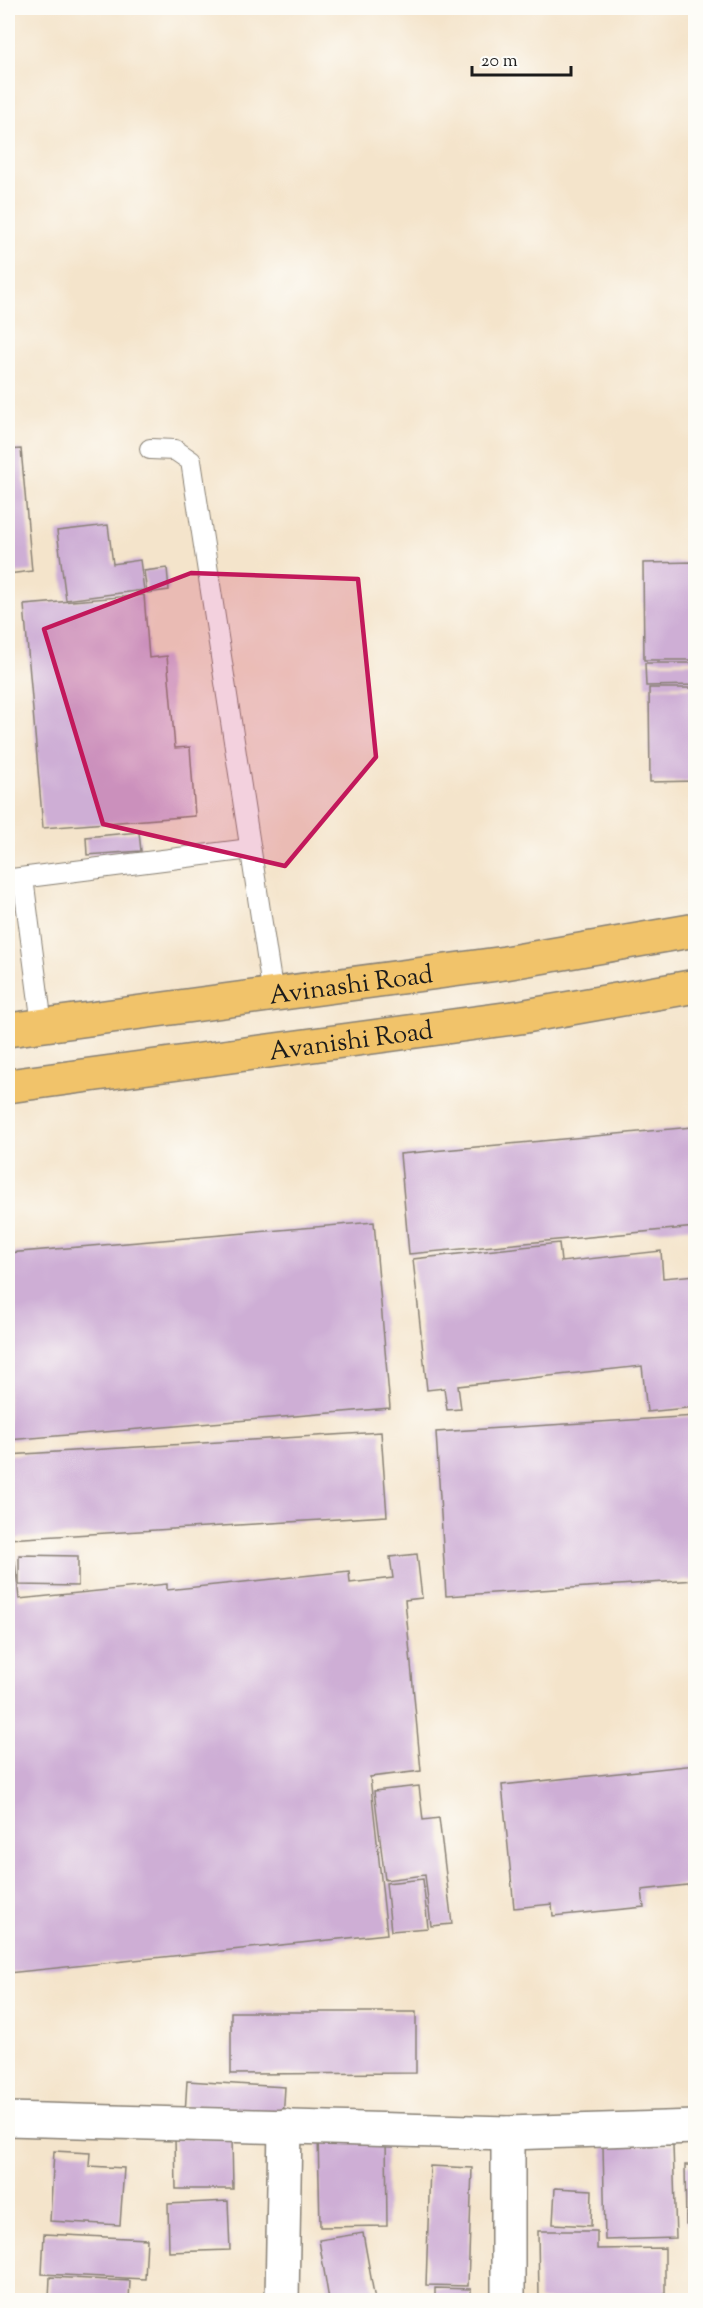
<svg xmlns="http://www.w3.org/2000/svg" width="703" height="2308" font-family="'Sorts Mill Goudy',serif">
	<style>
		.building { fill: #ceaed5 }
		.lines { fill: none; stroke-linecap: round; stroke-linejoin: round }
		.service-casing { stroke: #888074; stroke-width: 22 }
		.minor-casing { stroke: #888074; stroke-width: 36 }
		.primary-casing { stroke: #888074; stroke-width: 36 }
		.service { stroke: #fff; stroke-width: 20 }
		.minor { stroke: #fff; stroke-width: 33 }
		.primary { stroke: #f1c36a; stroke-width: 33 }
		.marked { fill: #c2185b; fill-opacity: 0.2; stroke: #c2185b; stroke-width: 4.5; stroke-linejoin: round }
		.labels { text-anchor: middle; stroke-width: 6; stroke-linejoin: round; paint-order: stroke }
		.street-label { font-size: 26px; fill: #1c1c1c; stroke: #fdfcf7 }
	</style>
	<rect width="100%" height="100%" fill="#fdfcf7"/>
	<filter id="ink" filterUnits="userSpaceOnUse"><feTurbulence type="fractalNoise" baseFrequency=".0167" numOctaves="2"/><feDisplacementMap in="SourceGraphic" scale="12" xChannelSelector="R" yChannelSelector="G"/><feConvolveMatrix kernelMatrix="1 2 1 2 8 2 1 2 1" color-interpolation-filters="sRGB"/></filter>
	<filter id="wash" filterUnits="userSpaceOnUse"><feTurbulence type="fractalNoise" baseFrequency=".008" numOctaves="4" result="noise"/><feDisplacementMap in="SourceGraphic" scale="24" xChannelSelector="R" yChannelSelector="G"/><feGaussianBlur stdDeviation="1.35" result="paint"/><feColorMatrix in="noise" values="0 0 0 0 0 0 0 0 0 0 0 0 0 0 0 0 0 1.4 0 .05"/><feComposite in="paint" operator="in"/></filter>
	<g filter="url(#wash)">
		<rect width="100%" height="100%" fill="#f4e4cb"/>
		<g id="blocks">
			<g class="building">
				<path d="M21 449 32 571 8 574V450Z"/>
				<path d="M108 525 113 564 140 560 144 590 66 600 57 531Z"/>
				<path d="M696 562V660H644L643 563Z"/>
				<path d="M167 568 169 590 147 593 144 571Z"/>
				<path d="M144 595 149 658 167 656 175 748 190 747 195 816 43 828 24 605Z"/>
				<path d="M645 663H696V685L646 686Z"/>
				<path d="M649 688H696V781L650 782Z"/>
				<path d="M139 832 141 851 87 855 86 837Z"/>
				<path d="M692 1127 696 1159V1227L409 1254 400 1154Z"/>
				<path d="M374 1222 390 1408 8 1440V1253Z"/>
				<path d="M559 1243 561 1262 661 1251 663 1278 696 1275V1407L647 1412 642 1366 458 1386 461 1409 447 1410 444 1388 427 1390 413 1259Z"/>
				<path d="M696 1416V1580L446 1596 436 1432Z"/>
				<path d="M381 1432 387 1516 8 1539V1455Z"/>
				<path d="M417 1554 422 1598 405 1600 421 1771 370 1777 387 1934 8 1973V1562L15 1561 19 1599 167 1584V1590L349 1571 350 1583 393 1578 390 1557Z"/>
				<path d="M19 1555 78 1556V1586L19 1585Z"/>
				<path d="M696 1765V1884L642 1890 644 1907 553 1916 552 1904 514 1908 502 1785Z"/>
				<path d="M419 1786 423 1820 439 1818 452 1924 431 1926 425 1875 385 1880 374 1791Z"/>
				<path d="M423 1879 428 1928 391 1931 386 1883Z"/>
				<path d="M231 2012H416V2073L231 2074Z"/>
				<path d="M187 2081 285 2087 283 2120 185 2114Z"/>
				<path d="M386 2135 387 2226 320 2227 318 2136Z"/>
				<path d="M175 2138H232L233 2189H176Z"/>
				<path d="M673 2145 676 2238 605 2240 603 2146Z"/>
				<path d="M54 2151 90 2153 89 2166 124 2168 120 2225 50 2221Z"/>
				<path d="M685 2165H696V2224H686Z"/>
				<path d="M430 2166 472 2168 468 2286 426 2285Z"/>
				<path d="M555 2188 592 2190 591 2226 553 2224Z"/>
				<path d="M228 2201 230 2250 169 2252 168 2204Z"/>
				<path d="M538 2231H597V2249L665 2248V2300H539Z"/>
				<path d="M363 2233 375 2300H329L319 2240Z"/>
				<path d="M44 2234 147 2239 145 2279 42 2274Z"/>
				<path d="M50 2277 130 2281 129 2300H49Z"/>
				<path d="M435 2288 471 2289V2300H435Z"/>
			</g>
		</g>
	</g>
	<g filter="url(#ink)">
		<use href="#blocks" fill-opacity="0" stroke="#888074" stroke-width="1.5"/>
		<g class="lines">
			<defs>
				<g id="service">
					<path d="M150 449 175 450 191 461 273 995"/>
					<path d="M8 877 12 879 250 849"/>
					<path d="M23 878 42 1025"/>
				</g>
				<g id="minor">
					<path d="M8 2119 508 2133"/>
					<path d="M282 2300 285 2126"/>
					<path d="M508 2300V2133L696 2127"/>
				</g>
				<g id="primary">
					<path id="s1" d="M8 1030 505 963 696 930"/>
					<path id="s2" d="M8 1086 520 1017 696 986"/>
				</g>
			</defs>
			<use href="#service" class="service-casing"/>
			<use href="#minor" class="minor-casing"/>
			<use href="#primary" class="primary-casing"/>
			<use href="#service" class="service"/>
			<use href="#minor" class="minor"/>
			<use href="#primary" class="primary"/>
		</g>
	</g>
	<path class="marked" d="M191 573 358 579 376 757 285 866 103 824 44 629Z"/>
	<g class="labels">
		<g class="street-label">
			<text dy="9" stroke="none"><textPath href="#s1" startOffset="346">Avinashi Road</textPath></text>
			<text dy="9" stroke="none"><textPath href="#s2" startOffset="346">Avanishi Road</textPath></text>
		</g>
	</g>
	<rect width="703" height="2308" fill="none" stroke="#fdfcf7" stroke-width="30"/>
	<path d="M472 66v9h99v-9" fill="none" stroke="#1c1c1c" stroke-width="3"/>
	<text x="481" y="66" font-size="18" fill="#1c1c1c" stroke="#fdfcf7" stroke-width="4.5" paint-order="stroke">20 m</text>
</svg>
